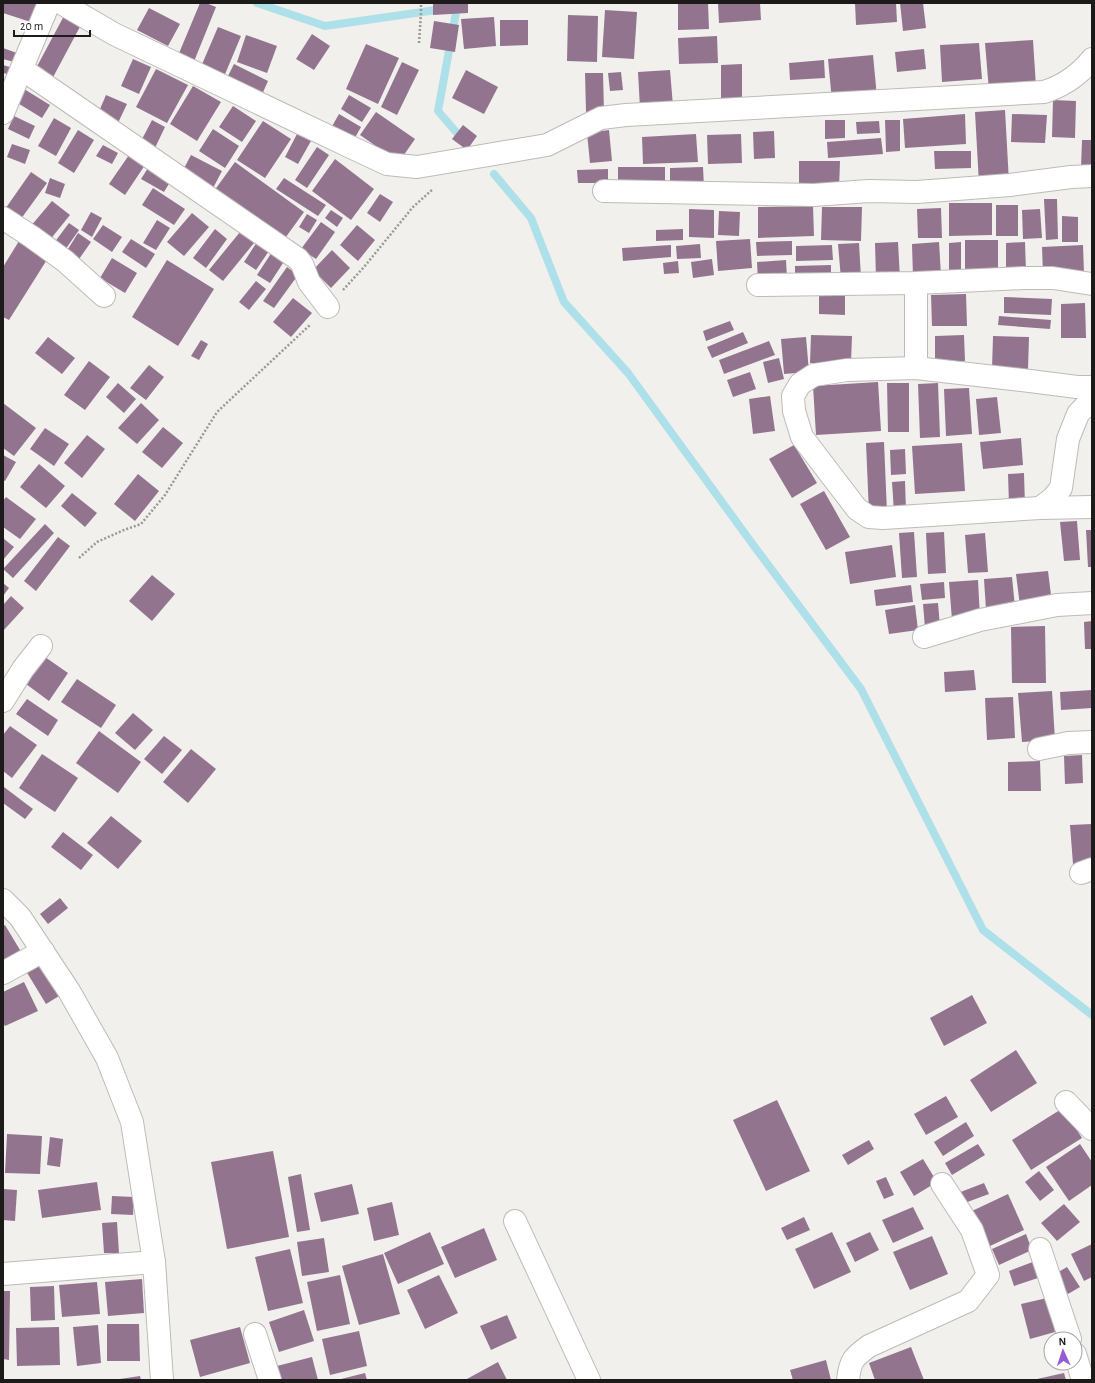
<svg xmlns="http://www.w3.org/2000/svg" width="1095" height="1383" font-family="'Alegreya Sans',sans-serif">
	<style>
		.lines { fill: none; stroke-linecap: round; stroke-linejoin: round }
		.stream { stroke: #aee0ea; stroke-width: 8 }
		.building { fill: #92748f }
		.street-casing { stroke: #bdbbb7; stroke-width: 24 }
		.path { stroke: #9a9896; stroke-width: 2.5; stroke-dasharray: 2 2; stroke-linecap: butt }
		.street { stroke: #fff; stroke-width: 22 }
	</style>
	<rect width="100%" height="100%" fill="#f2f0ed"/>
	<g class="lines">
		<g class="stream">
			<path d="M257 3 325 26 457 7 438 111 463 140"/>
			<path d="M494 174 531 218 564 302 628 373 754 546 861 689 983 930 1092 1015"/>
		</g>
	</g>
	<g class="building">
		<path d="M3 3H43L37 24 3 13Z"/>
		<path d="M200 3H206L216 7 193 64 177 58Z"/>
		<path d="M433 3H468V13L433 15Z"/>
		<path d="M678 3H708L709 29 678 30Z"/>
		<path d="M718 3H760L761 20 719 23Z"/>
		<path d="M855 3H896L897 22 856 25Z"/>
		<path d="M900 3H923L926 28 903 31Z"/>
		<path d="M149 8 180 24 168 46 137 30Z"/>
		<path d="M605 10 637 12 634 59 602 57Z"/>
		<path d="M65 14 82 23 51 81 34 72Z"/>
		<path d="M568 15 598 16 597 62 567 61Z"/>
		<path d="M494 17 496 46 464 49 461 19Z"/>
		<path d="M500 20H528V45L500 46Z"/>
		<path d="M434 21 459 25 455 52 430 48Z"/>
		<path d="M218 27 241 36 223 79 200 69Z"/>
		<path d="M312 34 330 46 314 70 296 59Z"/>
		<path d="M246 35 277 46 267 73 237 62Z"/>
		<path d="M717 36 718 63 679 64 678 38Z"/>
		<path d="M1033 40 1036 87 989 91 985 43Z"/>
		<path d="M979 43 982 79 942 82 940 45Z"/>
		<path d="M366 44 399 58 378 104 346 89Z"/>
		<path d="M3 48 17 53 14 62 3 59Z"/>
		<path d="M924 49 926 69 897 72 895 52Z"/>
		<path d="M873 55 877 97 832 101 828 59Z"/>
		<path d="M133 59 151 67 139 94 121 86Z"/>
		<path d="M824 60 825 78 790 80 789 63Z"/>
		<path d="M402 62 419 70 397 115 381 107Z"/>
		<path d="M234 64 268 81 260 99 225 82Z"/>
		<path d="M742 64V105H721V65Z"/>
		<path d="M3 65 13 68 11 75 3 73Z"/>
		<path d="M156 69 188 85 167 123 136 107Z"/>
		<path d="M466 70 498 87 484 114 452 98Z"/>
		<path d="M670 70 673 106 640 108 638 72Z"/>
		<path d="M621 72 623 90 610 91 608 73Z"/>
		<path d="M585 73H603L604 112H586Z"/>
		<path d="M193 86 221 102 197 141 170 124Z"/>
		<path d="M24 89 50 105 42 118 16 102Z"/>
		<path d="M106 95 127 104 117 125 97 116Z"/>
		<path d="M349 95 371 108 362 122 341 109Z"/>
		<path d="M1053 100 1076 101 1075 138 1052 137Z"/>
		<path d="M233 106 256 121 242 142 219 127Z"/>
		<path d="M1005 110 1009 182 979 184 975 112Z"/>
		<path d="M376 112 415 139 399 162 360 135Z"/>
		<path d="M339 114 361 127 352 143 330 130Z"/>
		<path d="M965 114 966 144 905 148 903 119Z"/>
		<path d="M1012 114 1047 115 1045 143 1011 142Z"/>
		<path d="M14 116 35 126 29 139 8 129Z"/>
		<path d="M54 118 71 128 56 156 38 146Z"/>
		<path d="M152 120 165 127 154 150 140 143Z"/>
		<path d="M825 120H845V138L825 139Z"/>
		<path d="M885 120H900V151L886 152Z"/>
		<path d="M263 121 291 139 265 178 237 160Z"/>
		<path d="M879 121 880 133 857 134 856 122Z"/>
		<path d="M463 125 477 136 467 150 452 139Z"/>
		<path d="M213 129 239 146 225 168 199 151Z"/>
		<path d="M78 130 94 140 74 173 58 163Z"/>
		<path d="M609 130 612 161 590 163 587 133Z"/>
		<path d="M774 131 775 158 754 159 753 132Z"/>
		<path d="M297 134 311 141 298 164 285 157Z"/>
		<path d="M696 134 698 162 643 164 642 137Z"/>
		<path d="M741 134 742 163 708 164 707 135Z"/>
		<path d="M881 138 883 154 828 158 827 142Z"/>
		<path d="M1082 140H1092V168H1081Z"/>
		<path d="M12 144 30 150 25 164 7 157Z"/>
		<path d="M103 145 118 153 112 164 96 156Z"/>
		<path d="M317 147 329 155 307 188 295 180Z"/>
		<path d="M934 151H971V168L935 169Z"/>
		<path d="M129 155 145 165 125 195 109 184Z"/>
		<path d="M191 155 222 171 212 190 181 174Z"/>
		<path d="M335 159 374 189 351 220 312 191Z"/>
		<path d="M799 161H840L839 189H799Z"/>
		<path d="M235 162 304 212 283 241 214 191Z"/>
		<path d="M618 167H665V189L618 190Z"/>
		<path d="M703 167 704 188H670V168Z"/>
		<path d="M148 168 170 182 164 192 141 179Z"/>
		<path d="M608 169V183H578L577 170Z"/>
		<path d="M31 172 47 183 18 223 3 212Z"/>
		<path d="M50 178 65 184 60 198 45 193Z"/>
		<path d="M284 178 326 205 318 216 276 189Z"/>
		<path d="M153 188 185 209 174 225 142 205Z"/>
		<path d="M380 194 393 202 380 222 367 213Z"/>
		<path d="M1044 199H1057L1058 239 1046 240Z"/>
		<path d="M52 201 70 215 49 241 30 227Z"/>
		<path d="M949 203H992V235L949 236Z"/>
		<rect x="996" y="205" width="22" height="31"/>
		<path d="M813 206 814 236 758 238V207Z"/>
		<path d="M822 207H862L861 241 821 240Z"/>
		<path d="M941 208 942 238H918L917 209Z"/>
		<path d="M689 209 714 210V238L689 237Z"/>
		<path d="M1040 209 1042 238 1023 239 1022 210Z"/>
		<path d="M331 210 343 218 337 227 325 218Z"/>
		<path d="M719 211 740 212 739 236 718 235Z"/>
		<path d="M91 212 102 218 92 237 81 230Z"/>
		<path d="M192 213 209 227 184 256 167 242Z"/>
		<path d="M307 214 317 220 309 233 299 227Z"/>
		<path d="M1062 216 1078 217V242H1062Z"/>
		<path d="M157 220 170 228 156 250 143 243Z"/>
		<path d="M321 222 335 232 316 259 301 249Z"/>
		<path d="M69 223 79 230 65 250 54 243Z"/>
		<path d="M103 225 122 237 112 252 93 239Z"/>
		<path d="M357 225 375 240 358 261 340 245Z"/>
		<path d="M215 229 227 239 206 268 193 258Z"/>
		<path d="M683 229V240L656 241V230Z"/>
		<path d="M240 232 254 243 223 281 209 270Z"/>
		<path d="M78 233 91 242 77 262 65 254Z"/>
		<path d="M131 239 155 254 146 268 122 252Z"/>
		<path d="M259 239 271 248 256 270 244 262Z"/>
		<path d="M750 239 752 268 718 271 716 241Z"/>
		<rect x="965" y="240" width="33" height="32"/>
		<path d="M19 241 48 258 9 320 3 317V267Z"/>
		<path d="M792 241V255L757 256 756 242Z"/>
		<path d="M898 242 900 279H876L875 243Z"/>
		<path d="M939 242 941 275 913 277 912 244Z"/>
		<path d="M961 242V273H949V243Z"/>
		<path d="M1025 242 1026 271H1006V243Z"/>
		<path d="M859 243 861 278 841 279 838 244Z"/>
		<path d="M700 244 701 258 677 259 676 246Z"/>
		<path d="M671 245V257L623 261 622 248Z"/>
		<path d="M832 245 833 260 796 261V246Z"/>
		<path d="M1083 245 1084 273 1043 274 1042 247Z"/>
		<path d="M332 250 350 268 331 288 313 270Z"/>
		<path d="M272 252 285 260 270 283 257 275Z"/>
		<path d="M112 258 137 273 125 293 100 278Z"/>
		<path d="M712 259 714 275 693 278 691 262Z"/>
		<path d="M167 260 214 289 178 346 132 317Z"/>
		<path d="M786 260 787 278 758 281 757 262Z"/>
		<path d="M678 261 679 273 664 274 663 263Z"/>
		<path d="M831 265V279L795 280V266Z"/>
		<path d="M287 267 298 275 274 308 263 301Z"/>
		<path d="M256 281 266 289 249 310 239 302Z"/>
		<path d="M966 294 967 326H932L931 295Z"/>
		<path d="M819 296H845V315L819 314Z"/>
		<path d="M1004 297 1052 299 1051 315 1004 313Z"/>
		<path d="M293 298 312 313 291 337 273 322Z"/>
		<path d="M1085 303 1086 338H1061V304Z"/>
		<path d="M999 316 1051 320 1050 329 998 325Z"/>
		<path d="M730 321 734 330 706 341 703 331Z"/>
		<path d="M743 332 748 343 712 358 707 347Z"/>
		<path d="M811 335 852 336 851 363H810Z"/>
		<path d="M964 335 965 361 935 362V336Z"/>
		<path d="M993 336 1029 337 1028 370 992 369Z"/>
		<path d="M48 337 75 358 62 374 35 353Z"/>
		<path d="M806 337 809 372 784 374 781 339Z"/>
		<path d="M201 340 208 344 199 360 191 356Z"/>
		<path d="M769 341 775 355 724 374 719 360Z"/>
		<path d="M779 358 784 379 768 383 763 362Z"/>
		<path d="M89 361 110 377 85 410 64 395Z"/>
		<path d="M149 365 164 377 146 400 130 388Z"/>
		<path d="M750 372 756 389 733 397 727 380Z"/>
		<path d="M878 382 881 431 816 435 813 386Z"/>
		<path d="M118 383 136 399 124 413 106 397Z"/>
		<path d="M887 383H909V432H888Z"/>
		<path d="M938 383 940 437 920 438 918 384Z"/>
		<path d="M969 388 972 434 946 436 944 389Z"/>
		<path d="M770 396 775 431 753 434 749 399Z"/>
		<path d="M997 397 1001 433 979 435 976 399Z"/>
		<path d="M3 403 36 428 14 456 3 448Z"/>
		<path d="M141 403 159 420 137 444 118 428Z"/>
		<path d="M163 427 183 443 162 468 142 452Z"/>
		<path d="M45 428 69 444 54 466 30 449Z"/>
		<path d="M87 435 105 449 82 478 64 463Z"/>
		<path d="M1021 438 1023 465 983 469 980 442Z"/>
		<path d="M884 442 887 512 869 513 866 443Z"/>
		<path d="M962 443 965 491 915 494 912 446Z"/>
		<path d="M794 445 817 483 792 498 769 459Z"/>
		<path d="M905 449 906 474 891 475 890 450Z"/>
		<path d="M3 455 16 462 5 481 3 480Z"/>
		<path d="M39 464 65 486 46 508 20 487Z"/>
		<path d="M1024 473 1025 506H1009L1008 474Z"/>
		<path d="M138 474 159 491 135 521 114 504Z"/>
		<path d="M905 481 906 511 894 512 892 482Z"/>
		<path d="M824 491 850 537 826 550 800 504Z"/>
		<path d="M72 493 97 513 85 527 61 506Z"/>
		<path d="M6 497 36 519 20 539 3 527V501Z"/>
		<path d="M1077 521 1080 560 1064 561 1060 522Z"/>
		<path d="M45 524 54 533 13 578 3 569Z"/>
		<path d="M1086 530H1092V567H1088Z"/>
		<path d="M914 532 917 577 902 578 899 533Z"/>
		<path d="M944 532 946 573 928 574 926 533Z"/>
		<path d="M985 533 988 572 968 573 965 535Z"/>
		<path d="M58 537 70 546 36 591 24 581Z"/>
		<path d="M3 538 14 547 3 560Z"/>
		<path d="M892 545 896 577 850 584 845 552Z"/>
		<path d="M1048 571 1052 603 1020 606 1016 574Z"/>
		<path d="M152 575 175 594 152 621 129 601Z"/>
		<path d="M1012 577 1015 607 986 610 984 579Z"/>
		<path d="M978 580 980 618 952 620 949 582Z"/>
		<path d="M944 582 945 598 922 600 920 584Z"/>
		<path d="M3 583 9 588 3 596Z"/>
		<path d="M911 585 913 602 876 606 874 590Z"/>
		<path d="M11 596 24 608 3 631V605Z"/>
		<path d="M938 603 940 626 925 628 923 604Z"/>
		<path d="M915 605 918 630 889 634 885 610Z"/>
		<path d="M1092 621V649H1085L1084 622Z"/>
		<path d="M1045 626 1046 683H1012L1011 627Z"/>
		<path d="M45 657 68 673 49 701 26 684Z"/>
		<path d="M974 670 976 690 945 692 944 672Z"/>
		<path d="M77 679 116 705 101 728 61 702Z"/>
		<path d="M1092 690V708L1061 710 1060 692Z"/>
		<path d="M1052 691 1055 740 1022 742 1018 693Z"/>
		<path d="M1013 697 1015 738 987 740 985 698Z"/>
		<path d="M27 699 58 720 48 736 16 714Z"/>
		<path d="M133 713 153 730 135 750 115 733Z"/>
		<path d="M10 726 37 745 12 778 3 771V735Z"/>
		<path d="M99 731 141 762 118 793 76 763Z"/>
		<path d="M164 736 182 750 162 774 144 759Z"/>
		<path d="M191 749 216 769 188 803 163 782Z"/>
		<path d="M42 754 78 778 55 812 19 788Z"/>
		<path d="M1082 755 1083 783 1065 784 1064 756Z"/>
		<path d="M1040 761 1041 791H1008V762Z"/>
		<path d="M4 787 33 809 25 819 3 803Z"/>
		<path d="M111 816 142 841 118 869 87 843Z"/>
		<path d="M1092 824V862L1073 864 1070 825Z"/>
		<path d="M63 832 93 855 81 870 51 847Z"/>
		<path d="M60 898 68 908 48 924 40 914Z"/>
		<path d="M5 925 23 955 3 965V926Z"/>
		<path d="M39 963 59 996 46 1004 26 971Z"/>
		<path d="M24 982 38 1011 5 1026 3 1023V992Z"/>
		<path d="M972 995 987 1023 944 1046 930 1018Z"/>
		<path d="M1016 1050 1037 1083 991 1112 970 1080Z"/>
		<path d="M946 1096 958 1117 926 1135 914 1114Z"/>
		<path d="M777 1100 810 1171 766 1191 733 1120Z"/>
		<path d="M1063 1108 1082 1138 1031 1170 1012 1140Z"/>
		<path d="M966 1122 974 1136 943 1156 934 1142Z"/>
		<path d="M7 1134 42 1136 40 1174 5 1173Z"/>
		<path d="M50 1137 63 1139 60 1167 47 1165Z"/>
		<path d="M869 1140 874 1149 848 1165 842 1155Z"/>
		<path d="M978 1144 985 1155 952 1175 945 1163Z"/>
		<path d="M1080 1144 1092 1162V1185L1069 1201 1046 1167Z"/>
		<path d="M273 1151 289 1237 227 1249 211 1162Z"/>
		<path d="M923 1159 937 1182 914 1196 900 1172Z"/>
		<path d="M1039 1171 1054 1190 1040 1201 1025 1182Z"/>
		<path d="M301 1174 310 1230 297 1232 288 1177Z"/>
		<path d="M886 1177 894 1195 884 1199 876 1181Z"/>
		<path d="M97 1182 101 1210 42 1218 38 1190Z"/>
		<path d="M984 1183 989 1194 962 1204 958 1193Z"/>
		<path d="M352 1184 359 1214 321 1222 314 1193Z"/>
		<path d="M3 1189 17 1190 15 1221 3 1220Z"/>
		<path d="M1008 1194 1024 1230 988 1247 972 1211Z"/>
		<path d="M112 1196 134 1197 133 1215 111 1214Z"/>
		<path d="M392 1202 399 1235 374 1241 367 1208Z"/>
		<path d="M1064 1204 1080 1222 1057 1241 1041 1223Z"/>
		<path d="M913 1207 924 1229 893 1243 882 1220Z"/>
		<path d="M804 1217 810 1230 787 1240 781 1228Z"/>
		<path d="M117 1222 119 1253H104L102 1223Z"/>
		<path d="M484 1228 497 1260 455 1278 441 1247Z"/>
		<path d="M430 1232 444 1264 398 1284 384 1253Z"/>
		<path d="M832 1232 851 1272 814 1289 795 1249Z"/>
		<path d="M870 1232 879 1250 855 1262 846 1243Z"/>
		<path d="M1026 1234 1032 1250 999 1265 992 1249Z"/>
		<path d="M932 1236 948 1274 910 1290 893 1252Z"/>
		<path d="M324 1238 329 1272 302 1276 297 1242Z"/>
		<path d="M1092 1244V1277L1084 1281 1071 1254Z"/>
		<path d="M290 1249 303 1303 268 1311 255 1257Z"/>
		<path d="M383 1254 400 1314 359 1325 342 1266Z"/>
		<path d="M1038 1260 1044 1276 1014 1286 1009 1271Z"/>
		<path d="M1067 1267 1080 1287 1068 1294 1055 1274Z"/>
		<path d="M340 1275 350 1324 317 1331 307 1282Z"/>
		<path d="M439 1275 458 1313 425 1329 407 1290Z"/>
		<path d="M142 1279 144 1313 108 1316 105 1282Z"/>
		<path d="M97 1282 100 1314 62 1317 59 1285Z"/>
		<path d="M54 1286 55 1320 31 1321 30 1287Z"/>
		<path d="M3 1291H10L9 1360 3 1359Z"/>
		<path d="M1047 1298 1055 1332 1030 1339 1021 1304Z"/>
		<path d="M304 1310 314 1341 279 1352 269 1322Z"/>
		<path d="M507 1315 517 1338 491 1350 480 1326Z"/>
		<path d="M107 1324H139L140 1361H107Z"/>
		<path d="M98 1325 101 1363 77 1366 73 1327Z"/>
		<path d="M59 1327 60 1365 17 1366 16 1328Z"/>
		<path d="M240 1327 250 1363 200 1377 190 1340Z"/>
		<path d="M359 1331 367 1366 330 1375 322 1339Z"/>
		<path d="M911 1347 924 1380H875L869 1363Z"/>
		<path d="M312 1357 318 1380H281L277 1366Z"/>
		<path d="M826 1360 831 1380H793L790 1370Z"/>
		<path d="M498 1362 507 1380H465Z"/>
		<path d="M365 1373 367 1380H341V1379Z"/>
		<path d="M1064 1373 1066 1380H1037V1379Z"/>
		<path d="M140 1376 141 1380H120V1379Z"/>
	</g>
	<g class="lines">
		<defs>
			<g id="street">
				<path d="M61 3 114 34 357 150 387 164 417 167 547 145 601 118 626 115 1044 92C1063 86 1080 74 1092 59"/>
				<path d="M22 69 298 259 302 264 309 282 328 307"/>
				<path d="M3 113 49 3"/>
				<path d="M604 191 814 195 869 191 917 192 1010 185 1071 177 1092 176"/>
				<path d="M3 218 32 237 65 261 104 296"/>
				<path d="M758 285 916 283 1024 278H1053L1092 284"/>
				<path d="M916 368V283"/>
				<path d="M1092 387H1077L1030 381 916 368 847 370 814 375 800 384 793 396 794 411 802 437 857 509 869 517 883 518 1040 508 1092 507"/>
				<path d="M1040 508 1053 498 1061 488 1068 439 1078 414 1092 399"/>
				<path d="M924 637 980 620 1057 605 1092 603"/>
				<path d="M3 701 23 669 41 646"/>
				<path d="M1039 749 1068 743 1092 742"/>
				<path d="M1081 873 1092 869"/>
				<path d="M3 900 20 917 69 991 107 1058 132 1122 154 1262 162 1380"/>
				<path d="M3 973 43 951"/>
				<path d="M1066 1102 1092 1129"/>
				<path d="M515 1221 589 1380"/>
				<path d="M1040 1249 1070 1339"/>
				<path d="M3 1274 154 1262"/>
				<path d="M255 1334 270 1380"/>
				<path d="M1075 1354 1083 1380"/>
				<path d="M848 1380C850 1360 854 1357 869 1346L968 1301 988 1275 972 1230 942 1184"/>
			</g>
		</defs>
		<use href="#street" class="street-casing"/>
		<g class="path">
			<path d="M419 43 421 13V3"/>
			<path d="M343 290 364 267 413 207 433 189"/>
			<path d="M79 558 97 542 124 530 141 524 165 495 217 412 311 324"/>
		</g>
		<use href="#street" class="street"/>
	</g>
	<rect width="1095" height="1383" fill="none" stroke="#1c1b1a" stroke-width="8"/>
	<g transform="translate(1063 1351) rotate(357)"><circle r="19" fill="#ffffff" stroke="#a4a4a3"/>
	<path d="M0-3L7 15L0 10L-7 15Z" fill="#955dd5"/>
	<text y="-6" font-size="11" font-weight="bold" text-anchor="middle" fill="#1c1b1a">N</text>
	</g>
	<path d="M14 30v6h76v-6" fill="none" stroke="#1c1b1a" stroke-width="2"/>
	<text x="20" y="30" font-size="12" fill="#1c1b1a" stroke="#ffffff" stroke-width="3" paint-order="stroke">20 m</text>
</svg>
